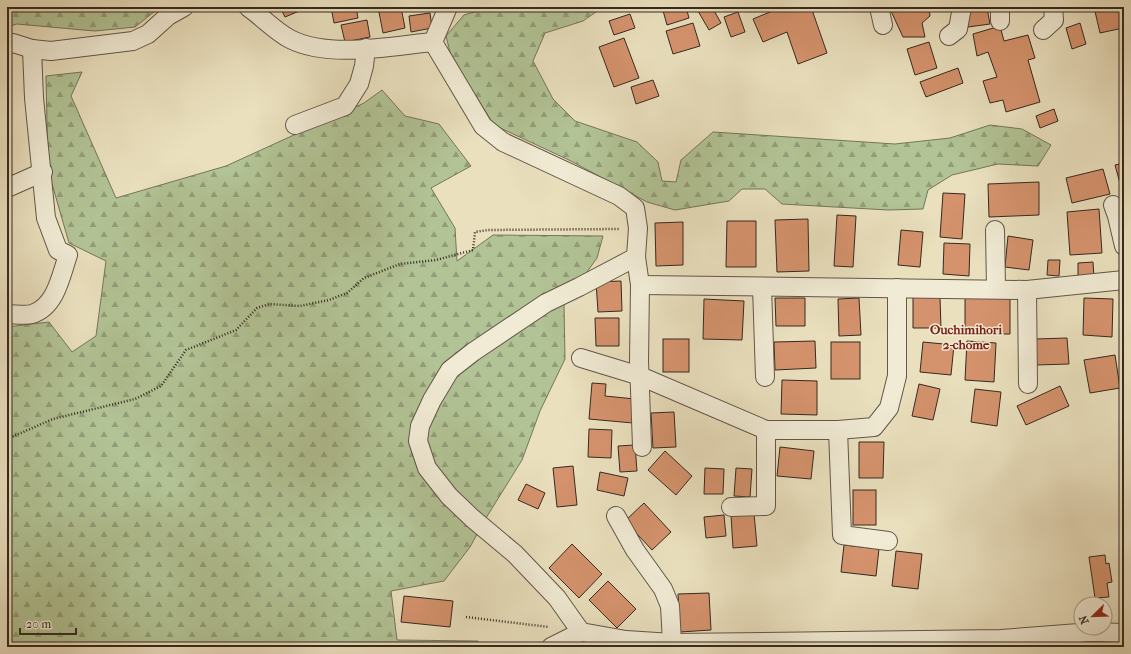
<svg xmlns="http://www.w3.org/2000/svg" width="1131" height="654" font-family="'IM FELL French Canon',serif">
	<style>
		.forest { fill: url(#forest-firs); stroke: #74765b }
		.building { fill: #d5936d; stroke: #352921 }
		.lines { fill: none; stroke-linecap: round; stroke-linejoin: round }
		.minor-casing { stroke: #625748; stroke-width: 20 }
		.path { stroke: #352921; stroke-width: 2.5; stroke-dasharray: 1 2; stroke-linecap: butt }
		.minor { stroke: #f1ebd5; stroke-width: 18 }
		.labels { text-anchor: middle; stroke-width: 3; stroke-linejoin: round; paint-order: stroke }
		.neighbourhood-label { font-size: 13px; font-weight: bold; fill: #7a1f14; stroke: #f1ebd5 }
	</style>
	<defs>
		<pattern id="forest-firs" width="22" height="20" patternUnits="userSpaceOnUse"><rect width="22" height="20" fill="#b2c395"/><path d="M5 1l3.5 6h-7zM16 11l3.5 6h-7z" fill="#929e79"/></pattern>
	</defs>
	<rect width="100%" height="100%" fill="#eae0be"/>
	<filter id="stains"><feTurbulence type="fractalNoise" baseFrequency=".005" numOctaves="4"/><feColorMatrix values="0 0 0 0 .2 0 0 0 0 .09 0 0 0 0 .02 0 0 0 .5 -.17"/></filter>
	<radialGradient id="worn" r=".72"><stop offset=".6" stop-color="#630" stop-opacity="0"/><stop offset="1" stop-color="#630" stop-opacity=".3"/></radialGradient>
	<g class="forest">
		<path d="M7 7H160L135 27 95 31 17 24 7 27Z"/>
		<path d="M491 7H603L583 21 545 33 533 61 553 99 575 121 637 142 658 162 662 181 676 182 681 160 713 132 895 144 950 138 990 125 1022 129 1051 145 1038 166 998 164 952 175 928 190 923 209 888 210 782 204 765 189H742L729 201 675 210 647 202 571 161 494 125 451 56 446 36 464 15Z"/>
		<path d="M82 72 71 96 116 198 226 166 364 103 382 90 405 116 439 124 471 166 431 188 455 228 457 261 493 235 603 236 597 258 564 304 565 359 540 411 522 460 486 518 470 547 444 581 391 591 397 640 478 641 480 647H7V327L49 322 72 352 96 336 106 261 69 243 48 170 46 76Z"/>
	</g>
	<g class="building">
		<path d="M280 7H303L304 9 285 17Z"/>
		<path d="M331 7H356L358 18 334 23Z"/>
		<path d="M378 7H401L405 28 383 33Z"/>
		<path d="M662 7H686L689 18 667 25Z"/>
		<path d="M706 7H712L721 23 709 30 698 11Z"/>
		<path d="M748 7H762L750 12Z"/>
		<path d="M782 7H797L799 11 811 7 827 53 798 64 787 32 763 42 753 19Z"/>
		<path d="M895 7H929L930 16 922 23 925 37H903L891 11Z"/>
		<path d="M1094 7H1119L1123 28 1100 33Z"/>
		<path d="M987 8 990 24 968 27 966 11Z"/>
		<path d="M738 12 745 32 731 37 724 17Z"/>
		<path d="M430 13 432 28 411 32 409 16Z"/>
		<path d="M630 14 635 28 614 35 609 21Z"/>
		<path d="M367 20 370 37 345 42 341 25Z"/>
		<path d="M693 23 700 46 673 54 666 31Z"/>
		<path d="M1080 23 1086 44 1072 49 1066 28Z"/>
		<path d="M1000 26 1004 41 1028 35 1035 58 1028 60 1040 102 1006 112 1003 100 990 103 983 81 997 77 988 52 977 56 973 34Z"/>
		<path d="M624 38 639 78 614 87 599 47Z"/>
		<path d="M929 42 937 68 915 75 907 49Z"/>
		<path d="M958 68 963 83 926 97 920 82Z"/>
		<path d="M653 80 659 96 636 104 631 87Z"/>
		<path d="M1054 109 1058 121 1040 128 1036 116Z"/>
		<path d="M1124 163V186L1121 187 1115 165Z"/>
		<path d="M1103 169 1110 194 1072 203 1066 178Z"/>
		<path d="M1039 182V215L989 217 988 184Z"/>
		<path d="M943 193 965 194 962 239 940 237Z"/>
		<path d="M1099 209 1102 253 1070 255 1067 212Z"/>
		<path d="M837 215 856 216 853 267 834 266Z"/>
		<path d="M808 219 809 271 777 272 775 220Z"/>
		<path d="M727 221H756V267H726Z"/>
		<path d="M683 222V265L656 266 655 223Z"/>
		<path d="M901 230 923 232 920 267 898 265Z"/>
		<path d="M1008 236 1033 240 1029 270 1005 267Z"/>
		<path d="M944 243 970 244 969 276 943 274Z"/>
		<path d="M1048 260H1060L1059 276 1047 275Z"/>
		<path d="M1093 262 1094 277 1078 278V263Z"/>
		<path d="M621 281 622 311 598 312 596 282Z"/>
		<path d="M965 293 1010 294V334H965Z"/>
		<path d="M913 297H940L941 328H913Z"/>
		<path d="M775 298H805V326H776Z"/>
		<path d="M859 298 861 335 839 336 838 299Z"/>
		<path d="M1084 298 1113 299 1112 337 1083 335Z"/>
		<path d="M704 299 744 301 742 340 703 339Z"/>
		<path d="M595 318H619V346H596Z"/>
		<path d="M1067 338 1069 364 1036 365 1035 339Z"/>
		<rect x="663" y="339" width="26" height="33"/>
		<path d="M815 341 816 368 775 370 774 342Z"/>
		<path d="M967 341 996 343 994 382 965 380Z"/>
		<rect x="831" y="342" width="29" height="37"/>
		<path d="M923 342 954 345 951 375 920 372Z"/>
		<path d="M1115 355 1120 388 1090 393 1084 360Z"/>
		<path d="M782 380 817 381V415L781 414Z"/>
		<path d="M592 383 606 384 605 396 635 399 633 423 589 419Z"/>
		<path d="M919 384 940 389 933 420 912 416Z"/>
		<path d="M1060 386 1069 406 1026 425 1017 406Z"/>
		<path d="M975 389 1001 392 997 426 971 422Z"/>
		<path d="M674 412 676 447 653 448 651 413Z"/>
		<path d="M589 429 612 430 611 458 588 457Z"/>
		<path d="M859 442H884L883 478H859Z"/>
		<path d="M635 445 637 471 620 472 618 446Z"/>
		<path d="M780 447 814 451 811 479 777 476Z"/>
		<path d="M665 451 692 476 676 495 648 470Z"/>
		<path d="M573 466 577 505 557 507 553 468Z"/>
		<path d="M705 468 724 469 723 494H704Z"/>
		<path d="M736 468 752 469 750 497 734 496Z"/>
		<path d="M600 472 628 478 624 496 597 490Z"/>
		<path d="M526 484 545 493 538 509 518 500Z"/>
		<rect x="853" y="490" width="23" height="35"/>
		<path d="M644 503 671 532 652 550 625 521Z"/>
		<path d="M754 513 757 546 733 548 731 515Z"/>
		<path d="M724 515 726 536 706 538 704 517Z"/>
		<path d="M572 544 602 574 579 598 549 568Z"/>
		<path d="M844 545 879 549 876 576 841 572Z"/>
		<path d="M896 551 922 554 918 589 892 586Z"/>
		<path d="M1105 555 1106 564 1109 563 1112 582 1107 583 1109 597 1095 598 1089 557Z"/>
		<path d="M608 581 636 609 617 628 589 600Z"/>
		<path d="M709 593 711 630 680 632 678 594Z"/>
		<path d="M404 596 453 601 450 627 401 622Z"/>
	</g>
	<g class="lines">
		<defs>
			<g id="minor">
				<path d="M248 7C262 17 275 31 290 39 329 59 391 46 433 42"/>
				<path d="M448 7 433 42 483 126 503 142 619 196 635 208 638 228 636 257 640 285 639 361 642 447"/>
				<path d="M879 7 883 25"/>
				<path d="M1000 21V7"/>
				<path d="M1043 30 1054 20 1053 7"/>
				<path d="M949 36 958 29 962 7"/>
				<path d="M7 44 13 43 32 49 51 51 133 41 148 34 168 16 184 7"/>
				<path d="M295 125 345 106 359 84 364 66 366 48"/>
				<path d="M7 188 43 172"/>
				<path d="M1113 205 1117 216 1124 246"/>
				<path d="M995 230 996 288"/>
				<path d="M640 285 1027 290 1124 280"/>
				<path d="M762 287 765 377"/>
				<path d="M1027 290 1028 384"/>
				<path d="M7 314C15 314 25 316 32 314 56 307 61 275 68 255L58 250 46 218 34 98 32 49"/>
				<path d="M581 358 640 376 766 430H838L874 427 889 408 897 376V288"/>
				<path d="M838 430 842 535 888 541"/>
				<path d="M731 507 766 506V430"/>
				<path d="M616 516 635 550 663 589 670 606 672 643"/>
				<path d="M581 632 557 598 515 554 472 518 449 496 427 468 418 441 420 426 432 400 450 370 473 352 546 303 579 287 636 257"/>
				<path d="M551 647 581 632 626 640 672 643 1001 639 1092 632 1124 633"/>
			</g>
		</defs>
		<use href="#minor" class="minor-casing"/>
		<g class="path">
			<path d="M7 439 53 419 135 399 161 386 186 350 236 330 257 308 269 304 300 306 329 300 347 293 364 278 400 264 436 260 473 250 475 232 488 230 620 229"/>
			<path d="M466 617 549 627"/>
		</g>
		<use href="#minor" class="minor"/>
	</g>
	<g class="labels">
		<g class="neighbourhood-label">
			<text x="966" y="334">Ouchimihori<tspan x="966" dy="15">2-chome</tspan></text>
		</g>
	</g>
	<rect width="1131" height="654" fill="none" stroke="#eae0be" stroke-width="24"/>
	<rect x="8" y="8" width="1115" height="638" fill="none" stroke="#352921" stroke-width="2"/>
	<rect x="12" y="12" width="1107" height="630" fill="none" stroke="#352921"/>
	<g transform="translate(1093 616) rotate(247)"><circle r="19" fill="#f1ebd5" stroke="#a69d8d"/>
	<path d="M0-3L7 15L0 10L-7 15Z" fill="#8f2418"/>
	<text y="-6" font-size="11" font-weight="bold" text-anchor="middle" fill="#352921">N</text>
	</g>
	<path d="M20 628v6h56v-6" fill="none" stroke="#352921" stroke-width="2"/>
	<text x="26" y="628" font-size="12" fill="#352921" stroke="#f1ebd5" stroke-width="3" paint-order="stroke">20 m</text>
	<rect width="100%" height="100%" filter="url(#stains)"/>
	<rect width="100%" height="100%" fill="url(#worn)"/>
</svg>
